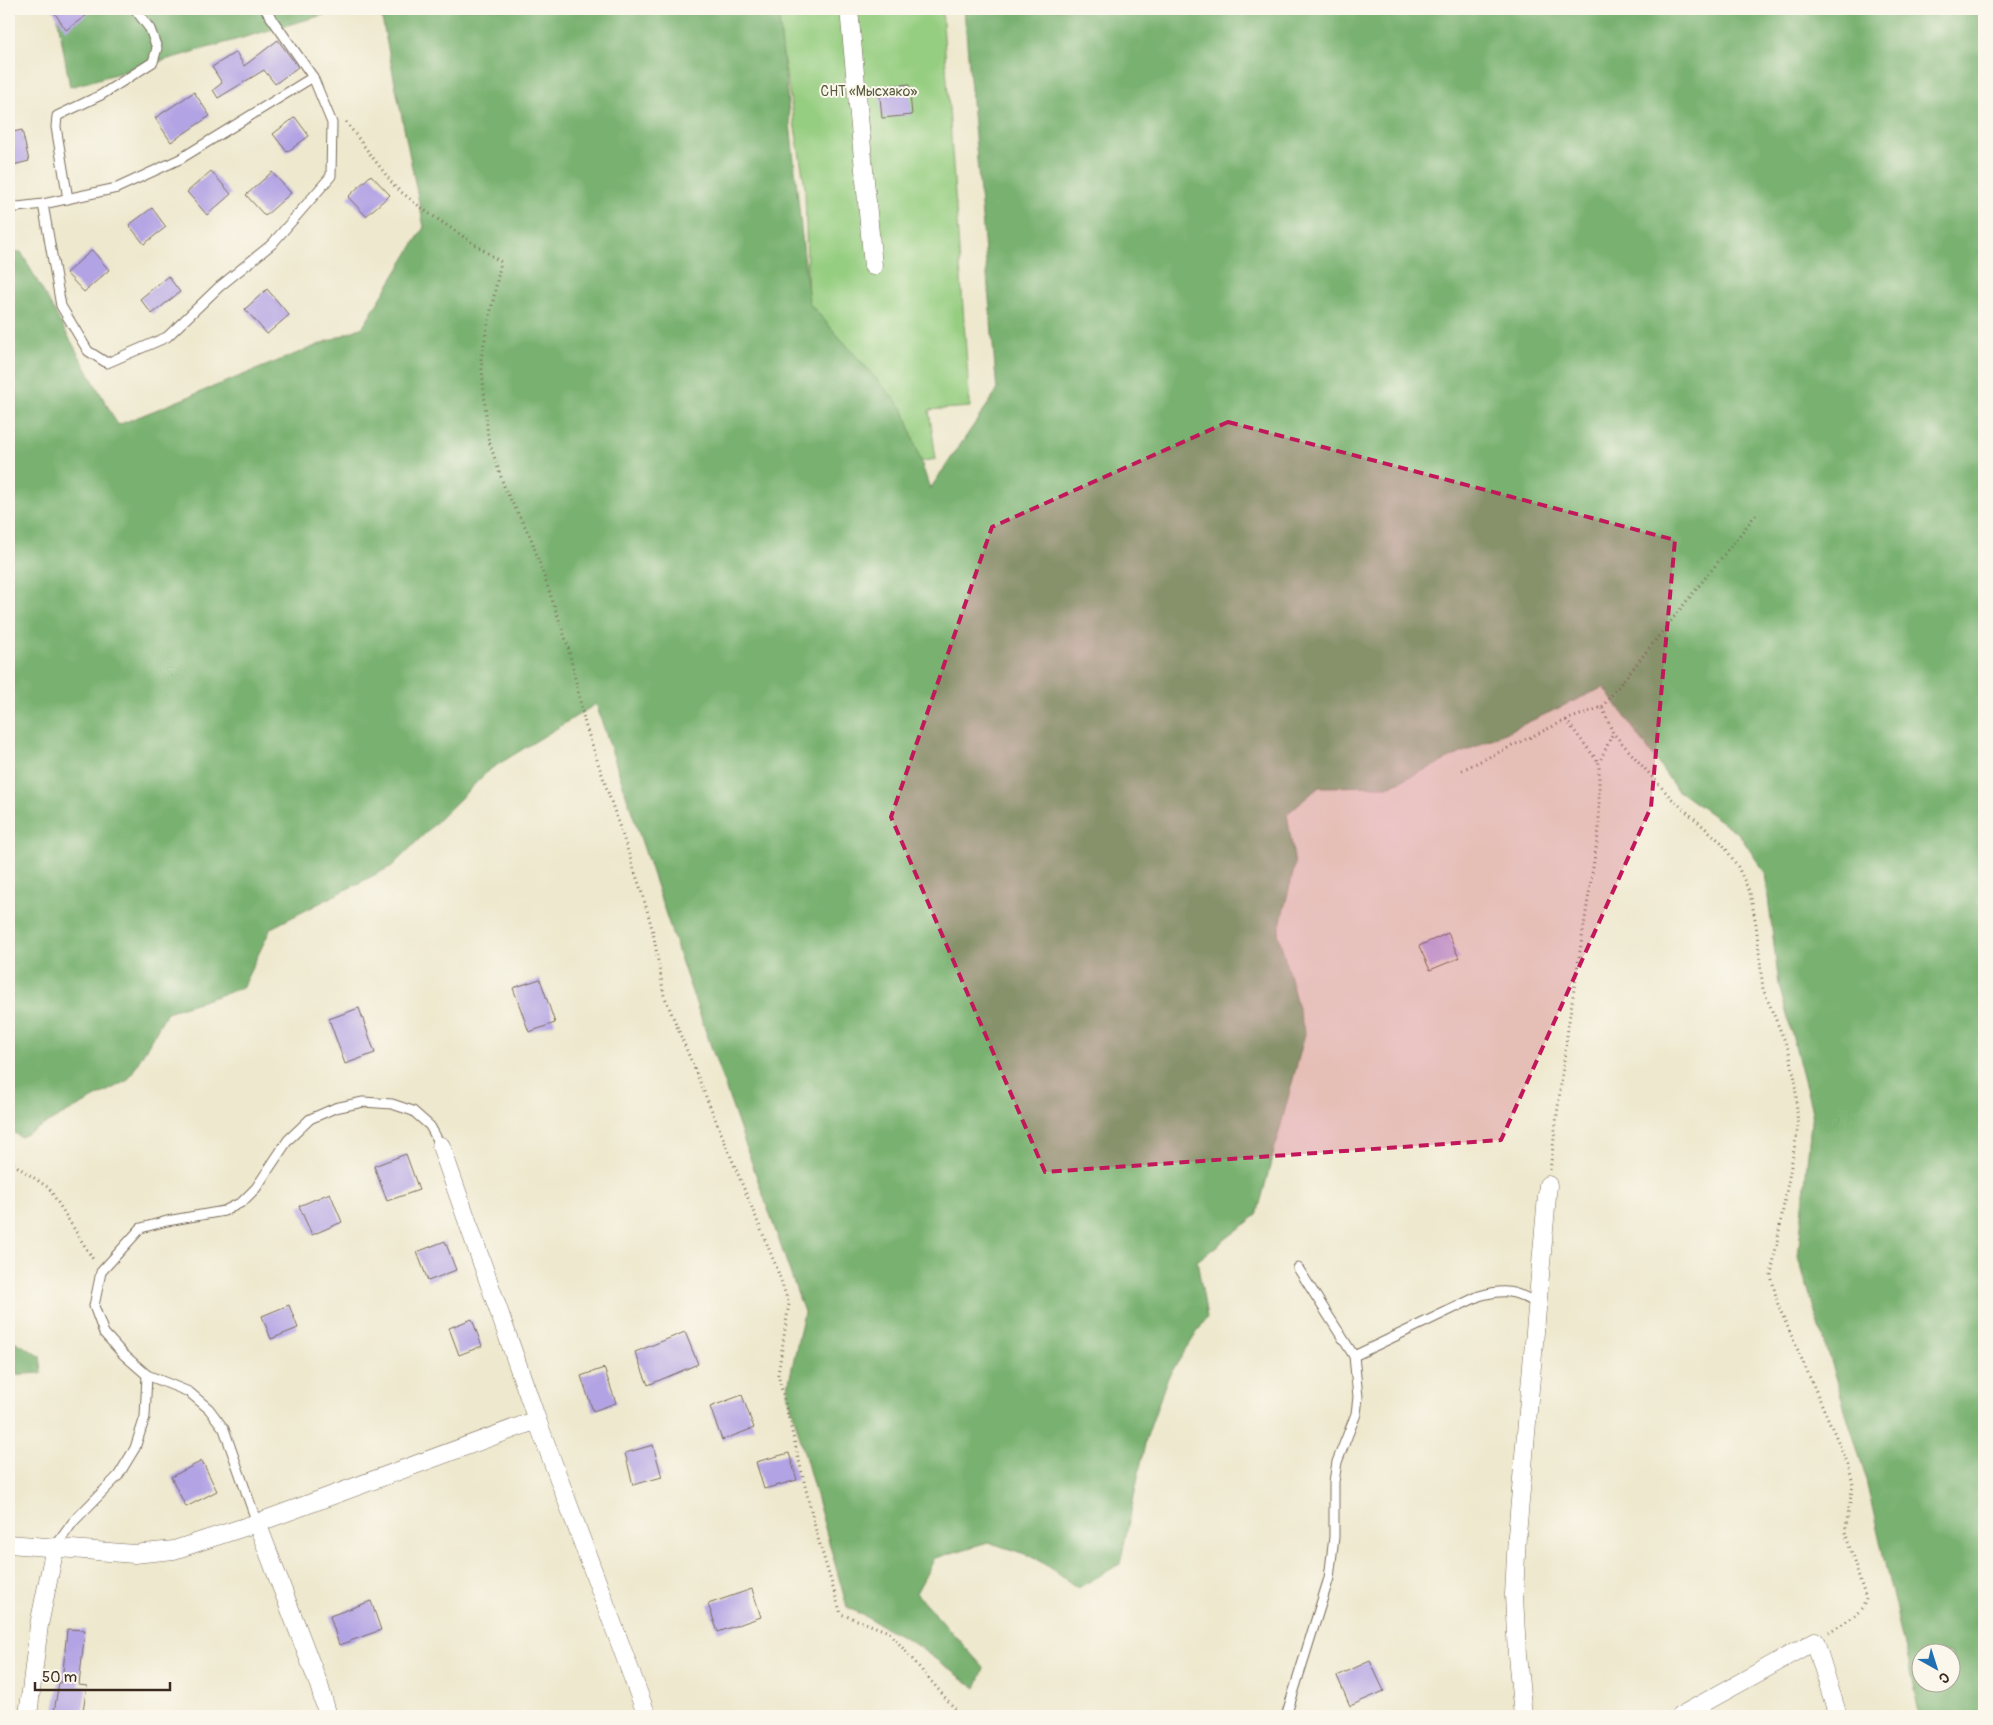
<svg xmlns="http://www.w3.org/2000/svg" width="1993" height="1725" font-family="Pangolin,sans-serif">
	<style>
		.green { fill: #96ce81; stroke: #687c50 }
		.forest { fill: #78b16f; stroke: #5a6e46; fill-rule: evenodd }
		.building { fill: #b2a3e4 }
		.lines { fill: none; stroke-linecap: round; stroke-linejoin: round }
		.service-casing { stroke: #7a6c5c; stroke-width: 11 }
		.minor-casing { stroke: #7a6c5c; stroke-width: 19 }
		.path { stroke: #7a6c5c; stroke-width: 3; stroke-dasharray: 1 4; stroke-linecap: butt }
		.service { stroke: #fff; stroke-width: 9 }
		.minor { stroke: #fff; stroke-width: 18 }
		.marked { fill: #c2185b; fill-opacity: 0.2; stroke: #c2185b; stroke-width: 4; stroke-dasharray: 10 6; stroke-linejoin: round }
		.labels { text-anchor: middle; stroke-width: 4; stroke-linejoin: round; paint-order: stroke }
		.park-label { font-size: 14px; fill: #565b3c; stroke: #fbf7ec }
	</style>
	<rect width="100%" height="100%" fill="#fbf7ec"/>
	<filter id="ink" filterUnits="userSpaceOnUse"><feTurbulence type="fractalNoise" baseFrequency=".02" numOctaves="2"/><feDisplacementMap in="SourceGraphic" scale="10" xChannelSelector="R" yChannelSelector="G"/><feConvolveMatrix kernelMatrix="1 2 1 2 8 2 1 2 1" color-interpolation-filters="sRGB"/></filter>
	<filter id="wash" filterUnits="userSpaceOnUse"><feTurbulence type="fractalNoise" baseFrequency=".0096" numOctaves="4" result="noise"/><feDisplacementMap in="SourceGraphic" scale="20" xChannelSelector="R" yChannelSelector="G"/><feGaussianBlur stdDeviation="1.12" result="paint"/><feColorMatrix in="noise" values="0 0 0 0 0 0 0 0 0 0 0 0 0 0 0 0 0 1.4 0 .05"/><feComposite in="paint" operator="in"/></filter>
	<g filter="url(#wash)">
		<rect width="100%" height="100%" fill="#eee8ce"/>
		<path class="green" d="M775 9H942L970 407 929 410 936 459 896 466 809 353 805 187Z"/>
		<g class="forest">
			<path d="M56 9H344L70 87Z"/>
			<path d="M380 9H778L809 303 904 410 930 489 997 391 964 9H1984V1716H1920L1864 1471 1798 1257 1812 1111 1779 985 1765 873 1739 834 1677 790 1604 687 1390 786 1319 787 1287 814 1295 865 1278 933 1305 1034 1257 1215 1197 1261 1207 1317 1167 1379 1146 1439 1120 1564 1078 1588 1034 1557 988 1542 935 1558 916 1593 984 1668 976 1688 909 1640 847 1607 787 1391 804 1312 686 975 596 704 489 770 392 866 271 928 242 988 167 1012 128 1080 21 1137 9 1130V253L21 252 118 425 363 327 424 227ZM1920 1652H1950V1682H1920Z"/>
			<path d="M9 1338 40 1356 42 1373 9 1375Z"/>
		</g>
		<g id="blocks">
			<g class="building">
				<path d="M52 9H95L66 30Z"/>
				<path d="M278 40 298 67 275 84 264 70 218 98 213 90 222 83 212 67 236 52 244 66Z"/>
				<path d="M909 84 912 115 882 118 879 87Z"/>
				<path d="M194 92 210 116 171 142 155 118Z"/>
				<path d="M295 117 309 136 287 152 273 134Z"/>
				<path d="M22 130 29 161 9 166V133Z"/>
				<path d="M211 171 231 194 207 215 187 192Z"/>
				<path d="M272 172 291 193 265 216 246 195Z"/>
				<path d="M371 175 390 195 366 216 348 197Z"/>
				<path d="M152 208 166 227 144 244 129 225Z"/>
				<path d="M92 250 109 270 84 292 66 273Z"/>
				<path d="M168 276 180 292 152 314 140 299Z"/>
				<path d="M267 289 289 315 267 334 245 309Z"/>
				<path d="M1448 933 1459 958 1430 970 1419 946Z"/>
				<path d="M540 979 555 1023 529 1032 513 988Z"/>
				<path d="M359 1008 375 1053 345 1064 329 1019Z"/>
				<path d="M406 1154 419 1190 387 1201 374 1166Z"/>
				<path d="M330 1193 342 1222 312 1235 299 1206Z"/>
				<path d="M445 1241 456 1270 428 1281 417 1252Z"/>
				<path d="M289 1305 298 1328 271 1339 262 1316Z"/>
				<path d="M472 1319 482 1346 459 1355 449 1328Z"/>
				<path d="M685 1332 698 1364 648 1385 635 1352Z"/>
				<path d="M604 1368 616 1403 593 1411 581 1376Z"/>
				<path d="M742 1395 754 1428 722 1440 710 1407Z"/>
				<path d="M653 1445 662 1477 633 1485 625 1453Z"/>
				<path d="M789 1453 797 1480 764 1489 756 1462Z"/>
				<path d="M202 1461 217 1491 186 1507 171 1477Z"/>
				<path d="M752 1589 761 1617 718 1632 708 1604Z"/>
				<path d="M371 1601 381 1630 339 1645 330 1616Z"/>
				<path d="M67 1629 85 1630 79 1685 87 1686 82 1716 54 1712 59 1682H62Z"/>
				<path d="M1370 1661 1384 1691 1350 1706 1337 1676Z"/>
			</g>
		</g>
	</g>
	<g filter="url(#ink)">
		<use href="#blocks" fill-opacity="0" stroke="#7a6c5c" stroke-width="1"/>
		<g class="lines">
			<defs>
				<g id="service">
					<path d="M68 199 56 127 57 116 101 95 153 62 157 48 150 29 135 9"/>
					<path d="M43 204 61 306 88 351 107 363 167 337 219 287 272 244 331 176 332 123 313 77 265 9"/>
					<path d="M9 208 43 204 117 188 180 159 313 77"/>
					<path d="M1298 1268 1354 1356"/>
					<path d="M257 1523 224 1429 209 1409 189 1392 147 1375 123 1354 104 1333 94 1306 101 1272 141 1228 167 1221 224 1211 242 1202 256 1188 288 1140 310 1119 335 1108 363 1102 392 1104 413 1111 430 1126 441 1146"/>
					<path d="M55 1547 73 1522 118 1476 135 1448 145 1417 147 1375"/>
					<path d="M1286 1716 1329 1578 1334 1537V1482L1337 1462 1356 1414 1358 1397 1354 1356 1479 1296C1504 1289 1515 1290 1537 1304"/>
				</g>
				<g id="minor">
					<path d="M849 9 873 266"/>
					<path d="M441 1146 537 1420"/>
					<path d="M257 1523 319 1685 328 1716"/>
					<path d="M9 1544 134 1554 174 1550 257 1523 537 1420 647 1716"/>
					<path d="M28 1716 39 1625 55 1547"/>
					<path d="M1523 1716 1517 1655 1514 1595 1517 1535 1548 1185"/>
					<path d="M1680 1716 1815 1641 1838 1716"/>
				</g>
			</defs>
			<use href="#service" class="service-casing"/>
			<use href="#minor" class="minor-casing"/>
			<g class="path">
				<path d="M346 122 395 187 424 210 501 262 481 358 488 438 505 489 531 538 568 646 585 724 643 896 653 932 664 995 776 1266 789 1304 778 1374 817 1535 841 1614 889 1632 961 1716"/>
				<path d="M1602 707 1758 512"/>
				<path d="M1566 720 1599 763"/>
				<path d="M1462 770 1566 720 1602 707 1613 733 1671 798 1722 843 1738 867 1750 893 1756 924 1763 989 1789 1051 1795 1079 1798 1128 1771 1275 1778 1305 1848 1464 1853 1484 1845 1532 1866 1599C1861 1616 1843 1623 1829 1632"/>
				<path d="M9 1161 49 1188 94 1261"/>
				<path d="M1550 1170 1568 1028 1599 829V763L1613 733"/>
			</g>
			<use href="#service" class="service"/>
			<use href="#minor" class="minor"/>
		</g>
	</g>
	<path class="marked" d="M1228 422 1675 540 1651 807 1501 1140 1045 1172 891 817 992 527Z"/>
	<g class="labels">
		<g class="park-label">
			<text x="869" y="96">СНТ «Мысхако»</text>
		</g>
	</g>
	<rect width="1993" height="1725" fill="none" stroke="#fbf7ec" stroke-width="30"/>
	<g transform="translate(1936 1668) rotate(141)"><circle r="24" fill="#fbf7ec" stroke="#aea59a"/>
	<path d="M0-4L9 19L0 12L-9 19Z" fill="#1f6fb2"/>
	<text y="-8" font-size="14" font-weight="bold" text-anchor="middle" fill="#3b2a1e">С</text>
	</g>
	<path d="M35 1682v8h135v-8" fill="none" stroke="#3b2a1e" stroke-width="2.5"/>
	<text x="42" y="1682" font-size="15" fill="#3b2a1e" stroke="#fbf7ec" stroke-width="4" paint-order="stroke">50 m</text>
</svg>
